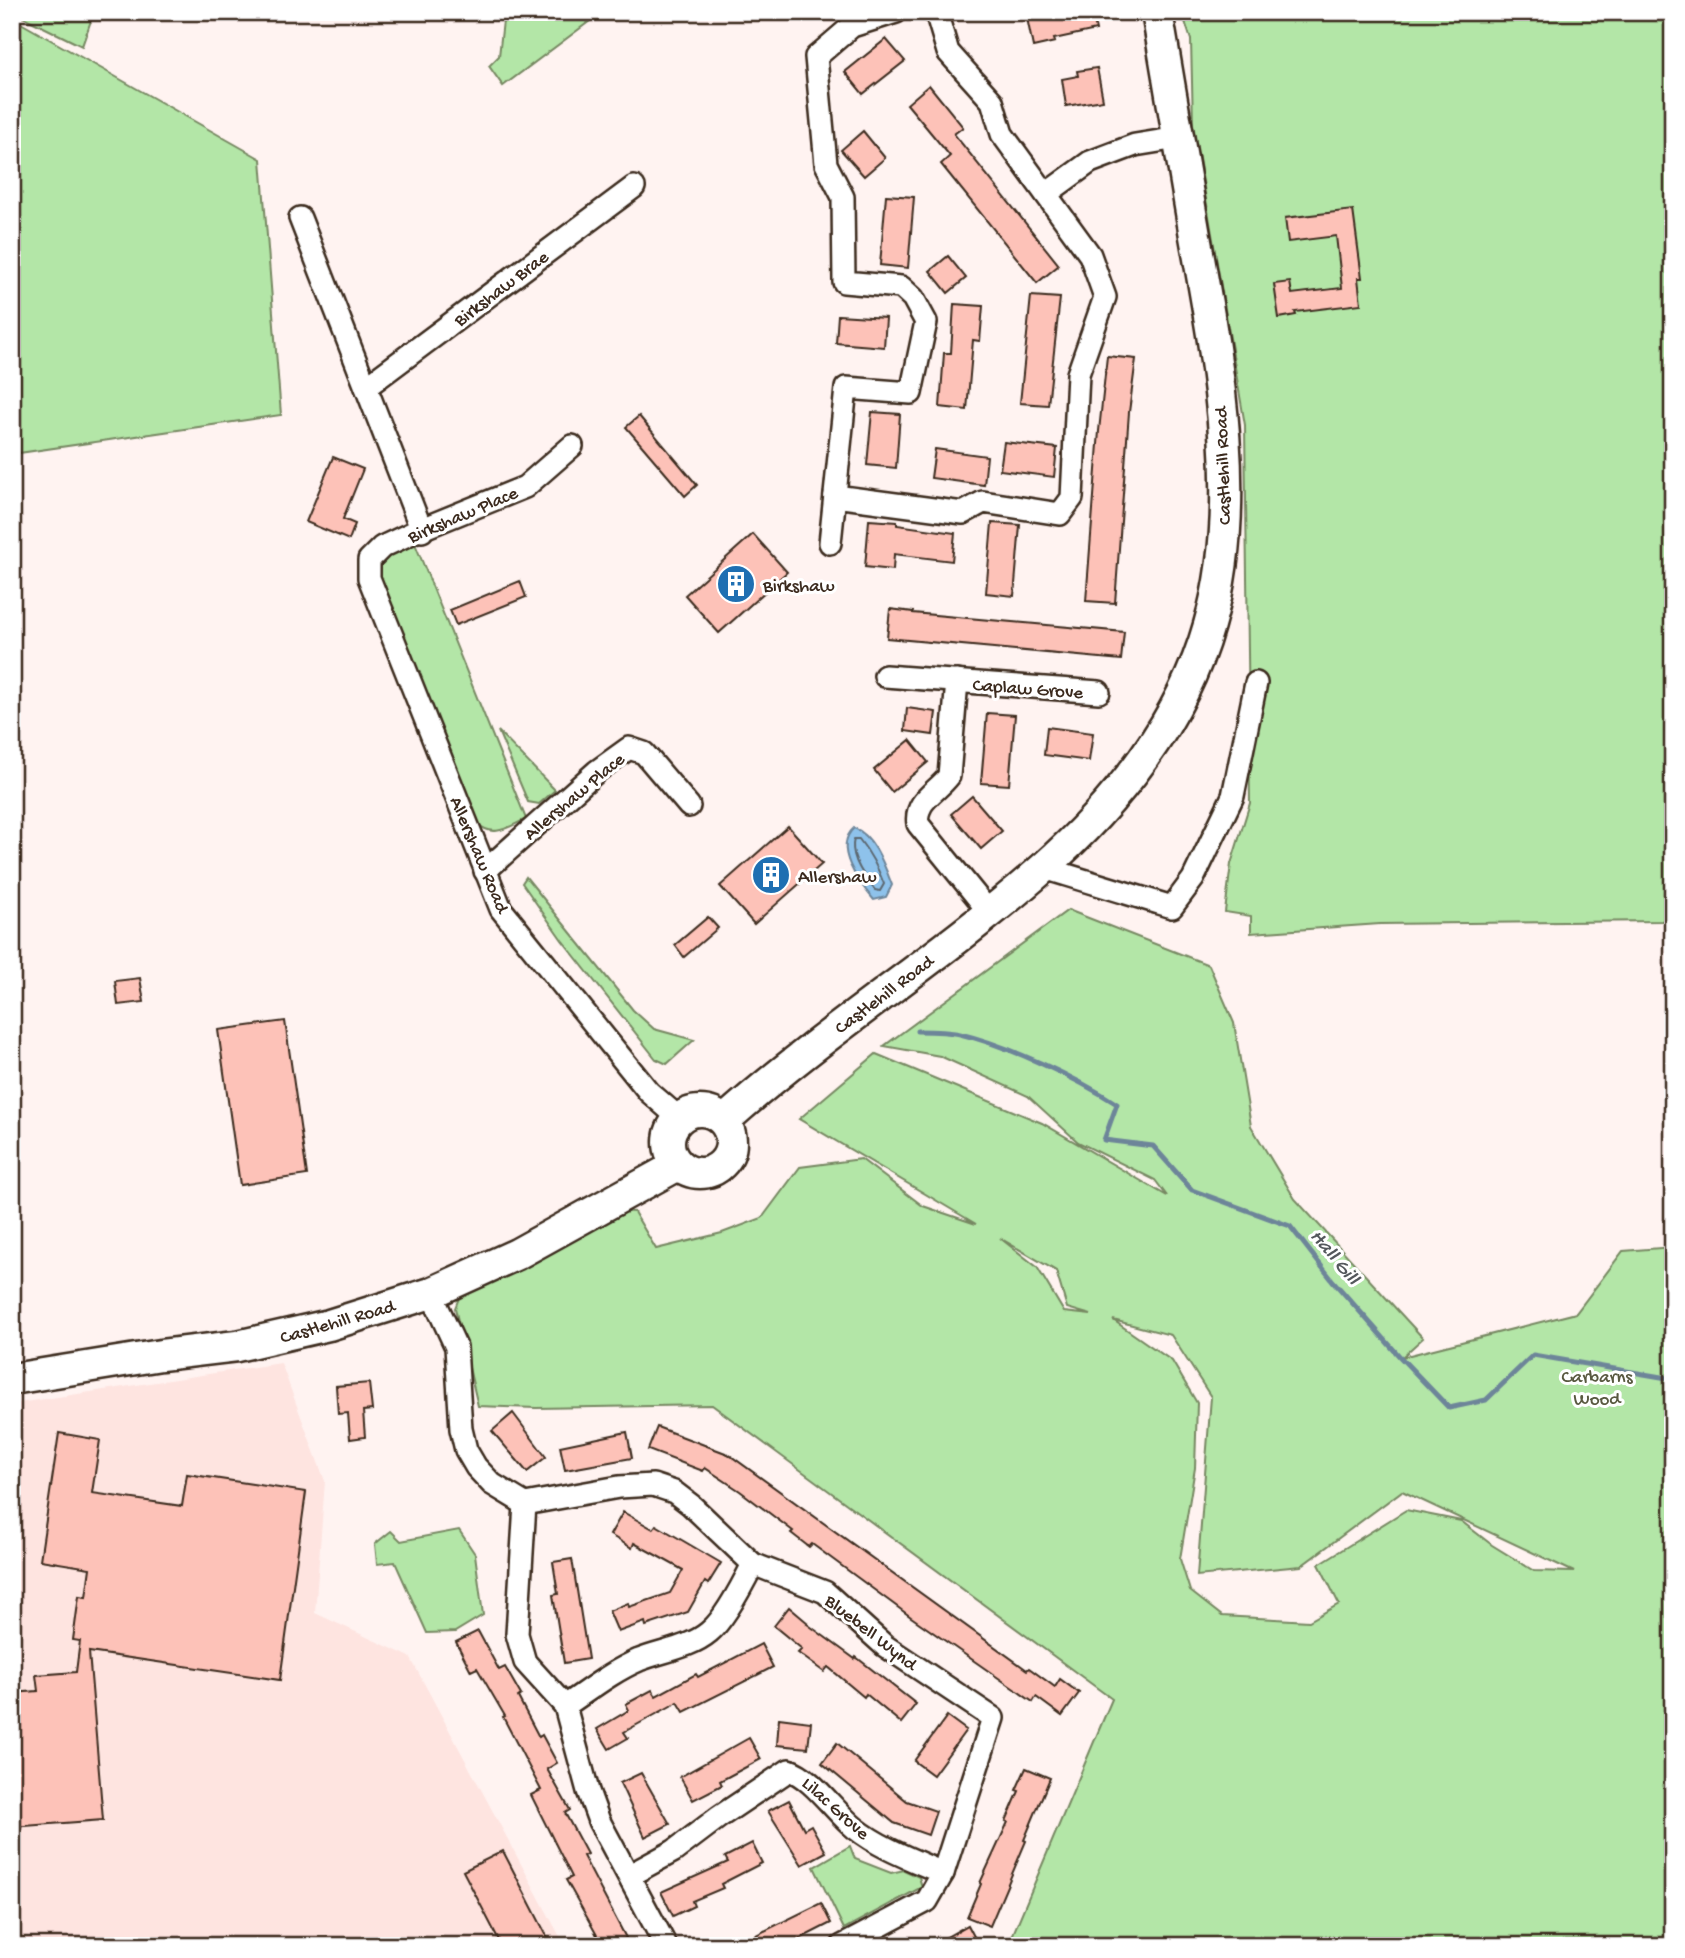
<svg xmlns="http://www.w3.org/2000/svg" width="1685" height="1958" font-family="'Gochi Hand',sans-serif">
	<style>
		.built { fill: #fee4e0 }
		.green { fill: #b3e6a7; stroke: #778862; stroke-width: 2; fill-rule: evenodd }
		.water { fill: #8ec2eb; stroke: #6d8599; stroke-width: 2 }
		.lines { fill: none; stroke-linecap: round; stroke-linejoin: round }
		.shore { stroke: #5c6770; stroke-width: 2 }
		.stream { stroke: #6d8599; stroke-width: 5 }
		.building { fill: #fdc2b8; stroke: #3b2a1e; stroke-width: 2 }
		.minor-casing { stroke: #3b2a1e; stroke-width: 26 }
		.secondary-casing { stroke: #3b2a1e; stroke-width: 35 }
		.minor { stroke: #fff; stroke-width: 21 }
		.secondary { stroke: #fff; stroke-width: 30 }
		.labels { text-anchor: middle; stroke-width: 6; stroke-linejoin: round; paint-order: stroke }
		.street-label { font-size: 19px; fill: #3b2a1e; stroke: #fff }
		.poi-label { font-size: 19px; fill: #3b2a1e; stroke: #fff; text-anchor: start }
		.park-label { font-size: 19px; fill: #595940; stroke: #fff }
		.water-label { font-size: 21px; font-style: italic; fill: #54585c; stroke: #fff }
	</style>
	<rect width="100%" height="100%" fill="#fff3f1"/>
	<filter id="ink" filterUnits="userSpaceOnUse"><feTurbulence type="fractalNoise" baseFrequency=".0143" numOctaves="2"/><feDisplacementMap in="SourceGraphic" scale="14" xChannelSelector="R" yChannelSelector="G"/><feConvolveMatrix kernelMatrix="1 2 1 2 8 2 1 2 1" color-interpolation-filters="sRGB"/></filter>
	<g filter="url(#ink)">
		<path class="built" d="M281 1363 325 1481 315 1613 410 1657 565 1946H12V1404Z"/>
		<g class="green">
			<path d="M13 12H94L82 46Z"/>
			<path d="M504 12H602L503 86 489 66 499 56Z"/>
			<path d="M1182 12H1673V912L1662 921 1380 924 1251 933V916L1225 912 1231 864 1250 803 1245 425 1193 124 1191 40Z"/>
			<path d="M12 18 261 159 281 415 12 454Z"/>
			<path d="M414 541 526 819C508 827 493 839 477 823L381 580 379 568 382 557Z"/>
			<path d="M498 731 555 790 539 804 528 802Z"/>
			<path d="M526 877 633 1010 654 1029 694 1040 667 1064 656 1059 562 940 522 883Z"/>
			<path d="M1068 910 1209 965 1234 1023 1251 1126 1295 1199 1423 1338 1402 1357 1576 1313 1623 1251 1673 1247V1946H1008L1112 1699 712 1405 536 1408 478 1406 455 1308 459 1298 470 1289 609 1210 634 1212 656 1249 722 1233 762 1218 800 1167 861 1159 923 1206 976 1224 799 1119 876 1054 1042 1123 1167 1196 1155 1180 1078 1142 1028 1096 940 1056 884 1046ZM1000 1238 1056 1271 1067 1308 1091 1315 1064 1312 1037 1267ZM1113 1320 1171 1335 1211 1397 1197 1576 1301 1566 1402 1491 1574 1572 1534 1571 1492 1545 1461 1521 1406 1510 1319 1564 1339 1604 1309 1621 1222 1616 1190 1591 1180 1559 1195 1468 1197 1403 1172 1361Z"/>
			<path d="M459 1530 475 1554 483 1615 455 1632 427 1633 395 1562 377 1564 375 1544 391 1531 401 1541Z"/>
			<path d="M850 1846 855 1859 891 1873 904 1870 919 1877 922 1887 844 1929 814 1867Z"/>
		</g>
		<path class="water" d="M854 828C874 835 885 867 892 885L886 897 874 900C859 883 832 848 854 828Z"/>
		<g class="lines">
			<path class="shore" d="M854 839H859C870 853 878 868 884 884L880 891 875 890C864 877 849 856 854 839Z"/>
			<path class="stream" d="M917 1031C931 1031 947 1031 960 1034 1007 1045 1077 1078 1117 1104L1104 1140 1153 1146 1192 1190 1290 1226 1333 1281 1401 1358 1449 1408 1486 1400 1533 1355 1673 1379"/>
		</g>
		<g class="building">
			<path d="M1036 12H1092L1096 30 1054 39 1055 42 1033 47 1027 18 1037 15Z"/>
			<path d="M886 39 905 61 863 94 845 72Z"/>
			<path d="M1097 68 1103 100 1066 106 1062 79 1078 76 1077 71Z"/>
			<path d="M929 85 963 127 954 134 1059 265 1037 283 941 164 950 156 907 104Z"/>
			<path d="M863 131 885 158 864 176 841 150Z"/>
			<path d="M886 195 914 197 908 268 880 265Z"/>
			<path d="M1353 210 1362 278H1358L1361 304 1295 312 1296 315 1279 318 1274 284 1290 282 1292 294 1342 288 1336 236 1288 242 1285 218Z"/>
			<path d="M948 256 966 278 948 293 930 271Z"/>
			<path d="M1031 296 1060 298 1048 405 1020 403Z"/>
			<path d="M954 304 983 306 980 341 973 340 967 410 940 407 944 353H951Z"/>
			<path d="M838 315 886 318 884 347 836 343Z"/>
			<path d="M1107 356 1136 359 1129 412 1115 603 1086 601 1099 431Z"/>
			<path d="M872 412 900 414 896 468 867 465Z"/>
			<path d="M639 416 697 485 685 496 626 427Z"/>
			<path d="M1004 442 1057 448 1054 477 1000 470Z"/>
			<path d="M935 449 987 456 984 485 931 478Z"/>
			<path d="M333 457 363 469 343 519 355 524 349 540 306 522Z"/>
			<path d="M869 520 897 522V525L955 533 952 561 894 554 893 570 865 567Z"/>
			<path d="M992 523 1020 525 1014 596 986 593Z"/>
			<path d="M753 534 787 572 719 633 685 595Z"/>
			<path d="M520 581 526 597 456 625 450 610Z"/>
			<path d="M890 609 913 612V613L1124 632 1121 660 887 638Z"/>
			<path d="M907 708 936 712 933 735 905 731Z"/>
			<path d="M987 713 1015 715 1009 785 981 783Z"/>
			<path d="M1047 727 1093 733 1089 761 1044 755Z"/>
			<path d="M910 740 928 762 892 792 874 770Z"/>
			<path d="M972 796 1002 831 981 849 951 814Z"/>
			<path d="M788 826 822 864 754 924 720 886Z"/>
			<path d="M708 917 718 928 684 957 675 945Z"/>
			<path d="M140 978 144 1002 118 1005 115 981Z"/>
			<path d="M285 1021 307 1175 240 1185 218 1030Z"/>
			<path d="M369 1383 372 1410 363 1411 365 1437 350 1439 348 1413 338 1414 336 1386Z"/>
			<path d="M513 1413 546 1457 527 1472 492 1431Z"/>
			<path d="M657 1427 728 1454 1027 1670 1029 1668 1055 1687 1060 1679 1079 1693 1062 1716 1036 1697 1033 1702 911 1617 812 1544 809 1547 791 1533 793 1531 740 1491 705 1468 703 1471 648 1450Z"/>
			<path d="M627 1432 632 1458 565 1470 560 1446Z"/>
			<path d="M59 1433 100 1440 92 1493 182 1506 187 1474 306 1492 280 1680 89 1652 103 1820 12 1827V1693L38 1691 36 1675 76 1672 80 1641 73 1640 79 1596 86 1597 90 1568 40 1560Z"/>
			<path d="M623 1512 653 1529 656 1525 721 1563 708 1584 705 1582 688 1612 646 1626 645 1622 618 1632 609 1611 628 1603 629 1607 670 1593 683 1570 634 1543 632 1548 610 1535Z"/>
			<path d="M572 1559 588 1659 564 1663 553 1595 558 1594 553 1562Z"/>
			<path d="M789 1607 808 1623 807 1624 855 1659 856 1657 916 1704 901 1723 866 1694 864 1697 828 1667 824 1672 798 1653 802 1649 774 1626Z"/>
			<path d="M478 1631 499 1670 505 1667 521 1695 518 1697 539 1737 542 1735 557 1763 547 1769 570 1810 565 1813 587 1854 583 1856 626 1938 613 1946H603L566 1880 572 1877 531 1795 541 1790 503 1717 505 1716 477 1668 471 1671 456 1642Z"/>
			<path d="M761 1644 773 1667 684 1712 678 1702 624 1732 628 1738 609 1749 597 1729 629 1710 626 1704 652 1690 656 1696 696 1674 698 1677Z"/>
			<path d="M947 1716 966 1730 933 1775 914 1761Z"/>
			<path d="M779 1718 811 1722 808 1748 777 1745Z"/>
			<path d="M749 1738 761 1759 720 1781 722 1785 693 1800 680 1777Z"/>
			<path d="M837 1743 907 1801 936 1811 928 1835 894 1823 822 1763Z"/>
			<path d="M1026 1768 1050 1778 1024 1840 1026 1841 990 1926 967 1917 981 1884 980 1883 1008 1822 1006 1821 1019 1791 1016 1790Z"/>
			<path d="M641 1773 670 1824 645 1837 620 1783Z"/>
			<path d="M789 1800 804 1829 811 1825 826 1852 802 1865 768 1811Z"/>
			<path d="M752 1843 762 1863 721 1884 723 1888 692 1901 694 1906 673 1916 661 1892 728 1862 725 1857Z"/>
			<path d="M503 1851 552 1946H502L463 1871Z"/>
			<path d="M821 1903 831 1923 786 1946H734Z"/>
			<path d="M968 1925 979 1946H931Z"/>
		</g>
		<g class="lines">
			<defs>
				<g id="minor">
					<path d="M1046 194 1090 162 1135 145 1178 138"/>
					<path d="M300 218 422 531"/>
					<path d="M366 387 634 187"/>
					<path d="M572 446 525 487 414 532 382 547 369 560V578L501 909 649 1092 679 1118"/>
					<path d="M835 496 963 513 983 502 1060 514 1072 498 1078 374 1105 297 1090 255 1002 134 992 101 948 52 936 12"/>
					<path d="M830 543 846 388 911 393 926 322 913 298 901 287 844 282 843 197 826 164 816 57 852 26 896 12"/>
					<path d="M885 676 1099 692"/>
					<path d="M957 681 949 776C937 792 914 801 918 824L990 913"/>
					<path d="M1044 868 1172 907 1193 879 1233 796 1256 683"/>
					<path d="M485 871 597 771 629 748 644 753 689 806"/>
					<path d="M431 1293 456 1347 461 1429 466 1450 476 1467 492 1484 525 1504 619 1487 653 1485 674 1492 691 1505 753 1564 825 1592 885 1646 993 1718 943 1873 927 1901 842 1946"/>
					<path d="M525 1504 517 1634 525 1662 565 1706 588 1791 599 1821 666 1946"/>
					<path d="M565 1706C589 1690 613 1671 639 1660 662 1651 690 1648 709 1632 724 1620 744 1582 753 1564"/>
					<path d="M630 1875 674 1851 719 1817 789 1770C812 1777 834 1811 855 1828 880 1848 913 1860 943 1873"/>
				</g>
				<g id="secondary">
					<circle cx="700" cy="1142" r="31"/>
					<path d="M724 1121C824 1031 940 959 1042 869 1116 804 1182 721 1209 625 1245 502 1217 359 1195 236 1182 161 1170 87 1157 12"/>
					<path d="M12 1379 161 1355 237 1346 329 1325 431 1293 517 1254 678 1165"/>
				</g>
			</defs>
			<use href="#minor" class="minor-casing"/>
			<use href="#secondary" class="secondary-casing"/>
			<use href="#minor" class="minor"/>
			<use href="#secondary" class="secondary"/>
		</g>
	</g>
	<defs>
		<symbol id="building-disc" viewBox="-11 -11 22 22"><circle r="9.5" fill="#1f6fb2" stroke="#fff"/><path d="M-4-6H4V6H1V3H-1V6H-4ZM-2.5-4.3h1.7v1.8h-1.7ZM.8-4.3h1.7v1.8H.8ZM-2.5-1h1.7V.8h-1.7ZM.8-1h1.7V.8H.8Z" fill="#fff"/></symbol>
	</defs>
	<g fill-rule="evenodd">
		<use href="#building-disc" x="714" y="562" width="44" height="44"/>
		<use href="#building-disc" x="749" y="853" width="44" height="44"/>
	</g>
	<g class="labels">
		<g class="street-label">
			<text transform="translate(500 287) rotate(-37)" y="7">Birkshaw Brae</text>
			<text transform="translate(1221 466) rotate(-92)" y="7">Castlehill Road</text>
			<text transform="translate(462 513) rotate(-23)" y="7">Birkshaw Place</text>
			<text transform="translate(1028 687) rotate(4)" y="7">Caplaw Grove</text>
			<text transform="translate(573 795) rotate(-40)" y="7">Allershaw Place</text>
			<text transform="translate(481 854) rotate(67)" y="7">Allershaw Road</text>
			<text transform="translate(883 993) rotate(-37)" y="7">Castlehill Road</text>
			<text transform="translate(337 1320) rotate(-16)" y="7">Castlehill Road</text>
			<text transform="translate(872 1631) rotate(38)" y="7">Bluebell Wynd</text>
			<text transform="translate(837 1807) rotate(42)" y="7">Lilac Grove</text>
		</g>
		<g class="poi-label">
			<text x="763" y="591">Birkshaw</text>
			<text x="798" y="882">Allershaw</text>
		</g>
		<g class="park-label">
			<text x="1597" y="1382">Carbarns<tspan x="1597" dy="22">Wood</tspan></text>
		</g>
		<g class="water-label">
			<text transform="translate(1336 1256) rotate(50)" y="7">Hall Gill</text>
		</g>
	</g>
	<rect width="1685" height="1958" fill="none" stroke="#fff" stroke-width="42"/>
	<rect x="21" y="21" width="1643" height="1916" fill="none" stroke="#3b2a1e" stroke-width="2.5" filter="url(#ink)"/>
</svg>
